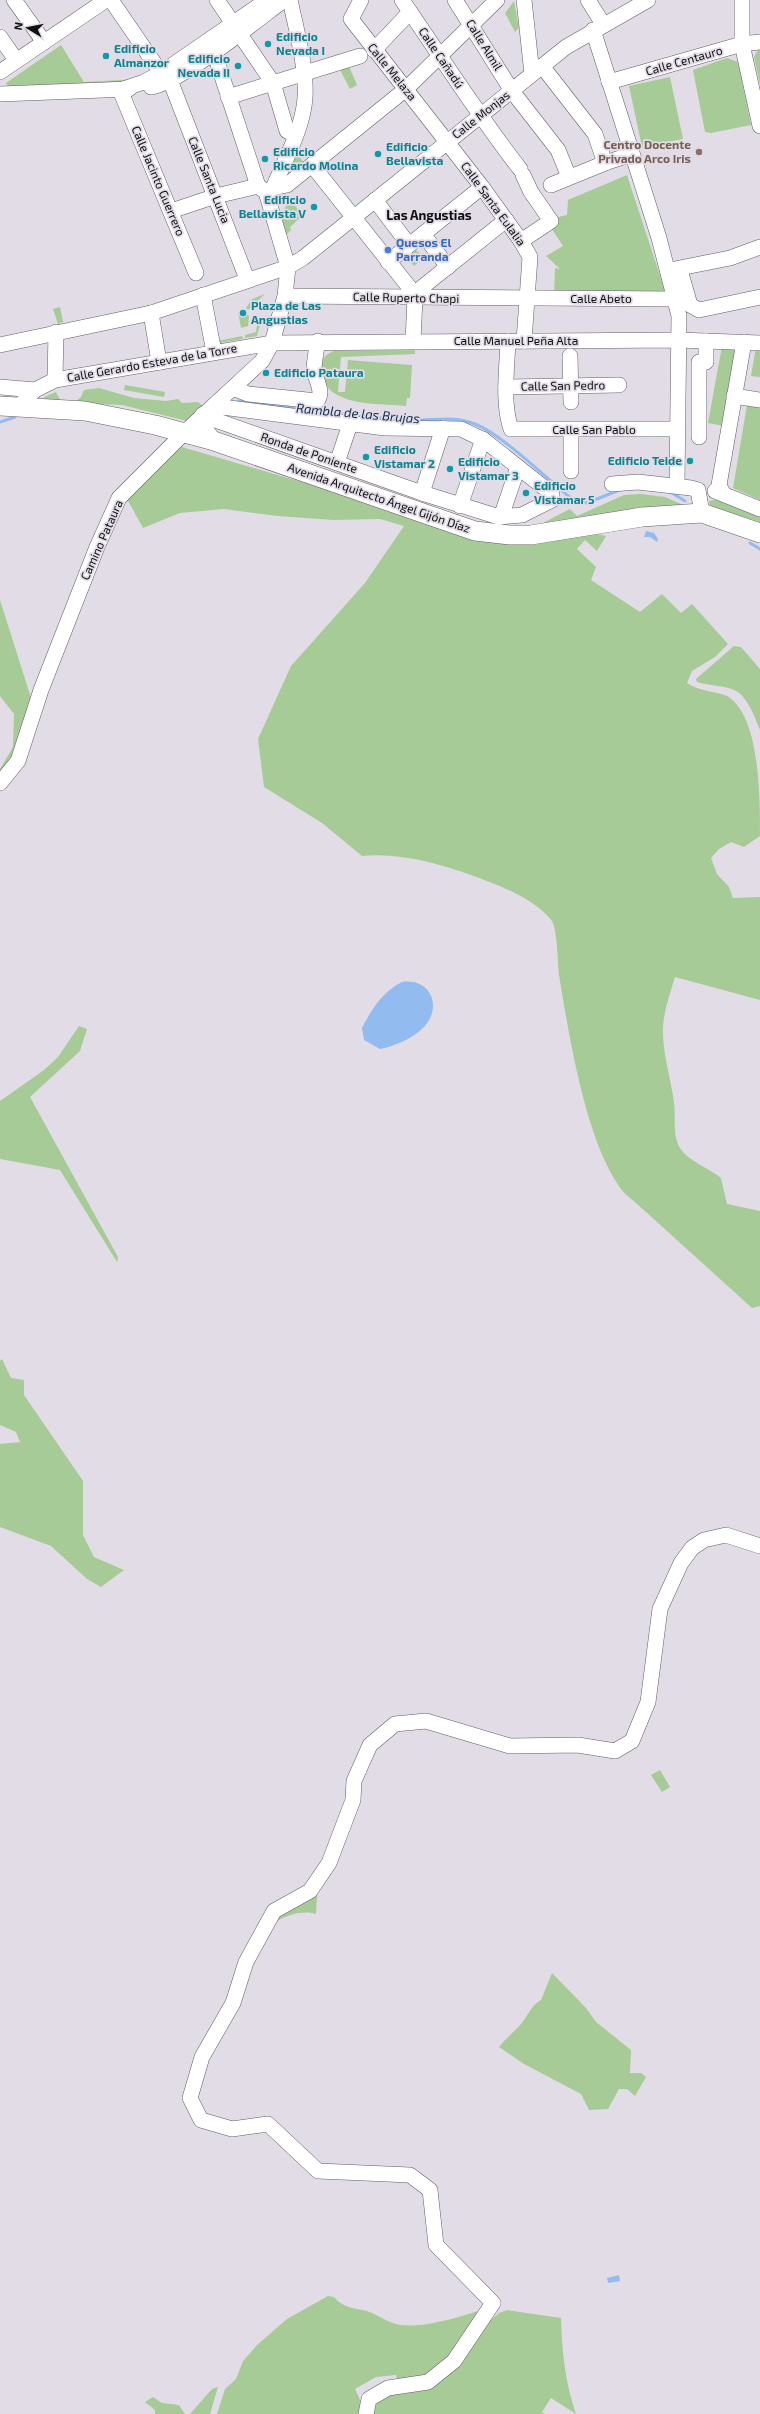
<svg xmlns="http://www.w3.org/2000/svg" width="760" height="2414" font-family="'Exo 2',sans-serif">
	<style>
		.green { fill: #a6cb96 }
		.water { fill: #92bcf0 }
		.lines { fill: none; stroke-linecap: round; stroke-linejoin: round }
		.stream { stroke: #92bcf0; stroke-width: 3 }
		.minor-casing { stroke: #615d66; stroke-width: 16 }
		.major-casing { stroke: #615d66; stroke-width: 20 }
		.minor { stroke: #fff; stroke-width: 15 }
		.major { stroke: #fff; stroke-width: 19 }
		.culture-dot { fill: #0f9aa8; stroke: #e2dce7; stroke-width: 1.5 }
		.education-dot { fill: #8d6e63; stroke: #e2dce7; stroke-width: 1.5 }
		.shop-dot { fill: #3f7fe0; stroke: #e2dce7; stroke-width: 1.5 }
		.labels { text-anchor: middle; stroke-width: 3.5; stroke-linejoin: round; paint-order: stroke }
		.culture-label { font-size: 12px; font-weight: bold; fill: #0d838f; stroke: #e2dce7; text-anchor: start }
		.street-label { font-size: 12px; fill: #100f12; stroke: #e2dce7 }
		.education-label { font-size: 12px; font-weight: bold; fill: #785e54; stroke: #e2dce7; text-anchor: end }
		.shop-label { font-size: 12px; font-weight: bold; fill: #366cbe; stroke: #e2dce7; text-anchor: start }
		.neighbourhood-label { font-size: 13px; font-weight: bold; fill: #100f12; stroke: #e2dce7 }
		.water-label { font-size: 13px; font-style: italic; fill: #0c2a4b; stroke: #e2dce7 }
	</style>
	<rect width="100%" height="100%" fill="#e2dce7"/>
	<g class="green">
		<path d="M514 1 519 28 515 32 505 13Z"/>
		<path d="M61 45 84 82 140 79V81L9 88 6 83Z"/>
		<path d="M759 48H760V85L754 57Z"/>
		<path d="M727 58 738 62 751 125 711 133 705 132 693 70Z"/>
		<path d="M348 64 357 85 350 89 339 68Z"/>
		<path d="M670 77 683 139 642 147 629 86Z"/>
		<path d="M296 152 304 163 294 171 290 168Z"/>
		<path d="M627 175 666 294 554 296 555 268 560 269 546 256 563 246 550 226 554 218 567 215 568 200Z"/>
		<path d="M289 199 303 215 290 227 291 230 284 237 281 217Z"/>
		<path d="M411 247 425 257 414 266 403 254Z"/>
		<path d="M265 294 248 310 246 308 252 299Z"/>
		<path d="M60 307 63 322 58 324 53 309Z"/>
		<path d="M243 310 249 316 248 326 241 328 238 312Z"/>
		<path d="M258 320 261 321 257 336 245 338V335L256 332Z"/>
		<path d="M242 336 243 339 219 343 217 341Z"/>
		<path d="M722 346H737L724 426 708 423Z"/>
		<path d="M756 347H760V377L751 376Z"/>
		<path d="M415 350V354L341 357 338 392H345L348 360 412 365 410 398H407L406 406C378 403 321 408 321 367 321 359 326 354 334 351Z"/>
		<path d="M125 385 165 392 164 397 124 390Z"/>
		<path d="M99 388 134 398 166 401 178 399 182 403 198 402 203 406 187 421 122 405 74 403 81 397 84 390Z"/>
		<path d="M56 392 61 402 45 401 44 397Z"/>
		<path d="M747 405 760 407V500L733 488Z"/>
		<path d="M182 447 332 491 457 534 494 543 541 541 597 534 606 536 597 551 585 540 577 549 596 567 591 580 640 612 662 594 681 613 692 604 728 644 715 657 692 671 687 683C699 691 714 691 727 696 760 715 760 797 760 836L744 847 731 842 719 849 711 858 717 874 729 887 733 898 760 897V1000L675 977C670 994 664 1010 663 1027 662 1053 671 1078 674 1103 676 1117 672 1135 680 1148 688 1161 709 1168 721 1178L727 1204 760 1211V1306L752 1308 636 1203C630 1198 623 1193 619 1186 585 1137 569 1035 559 975 558 963 557 929 552 921 534 898 498 885 471 875 438 863 397 852 362 856L322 823 264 787 258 739 291 666 365 583 404 526 380 519 333 520 278 516 224 509 180 513 143 528 126 497 176 448Z"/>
		<path d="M641 494 665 497 688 507 629 509 535 527 570 509 577 516 624 495Z"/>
		<path d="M723 498 760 513V522L710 506 709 501Z"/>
		<path d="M0 600 32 701 21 745 0 776V769L13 747 14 714 0 696Z"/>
		<path d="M734 646 741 647 760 669V730C755 718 749 700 738 692 727 685 709 686 697 682L696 679Z"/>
		<path d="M79 1026 87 1029 80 1051 30 1097 118 1257 117 1262 60 1170 0 1159V1101L44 1070 58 1057Z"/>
		<path d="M2 1359 11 1378 24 1380V1395L83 1481V1535L94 1557 124 1570 101 1587 87 1579 51 1546 0 1527V1444L20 1442 16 1432 0 1425V1361Z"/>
		<path d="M660 1770 670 1787 662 1792 651 1775Z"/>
		<path d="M321 1885 317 1894 316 1914C299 1909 284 1917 269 1925L276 1917Z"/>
		<path d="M552 1973 586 2008 596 2022 631 2050 630 2073H641L646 2077 635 2096 627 2089H619L608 2109 589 2110 581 2094 524 2064 499 2047C506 2038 514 2032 521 2024 528 2016 531 2005 541 2000Z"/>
		<path d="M328 2296 334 2297C343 2308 354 2308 367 2311 376 2314 384 2320 393 2323 414 2331 457 2318 478 2311L450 2361 428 2378 398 2383 396 2375 376 2377 355 2389 362 2404 358 2414H217L225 2389 236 2379 243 2361 257 2345 287 2319Z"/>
		<path d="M507 2310 561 2318C562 2352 565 2382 576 2414L551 2398 542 2412 545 2414H369L373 2402 382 2396 412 2391 499 2313Z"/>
		<path d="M218 2387 210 2414H190L212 2389Z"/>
		<path d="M153 2397 162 2403 179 2405 185 2414H155V2410L145 2402Z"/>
	</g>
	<g class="water">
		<path d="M646 531 654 533 658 539 657 542 650 537H644Z"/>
		<path d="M402 982C430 978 443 1006 424 1027 413 1038 396 1046 380 1049L364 1040 362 1028C371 1010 383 991 402 982Z"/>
		<path d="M619 2275 620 2281 608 2283 607 2278Z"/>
	</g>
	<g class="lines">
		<g class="stream">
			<path d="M238 401C295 408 352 417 409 420 433 421 453 415 475 424 503 435 548 480 573 500L587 503 617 491"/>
			<path d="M0 422 15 417"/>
			<path d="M672 493 685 501"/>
			<path d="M750 543 760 549"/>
		</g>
		<defs>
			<g id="minor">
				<path d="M14 0 44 42"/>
				<path d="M111 0 161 73"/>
				<path d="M217 0 234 25"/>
				<path d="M361 0 351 19 482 187 521 241 530 257 524 341"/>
				<path d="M402 0C441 57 478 115 520 169"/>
				<path d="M455 0 512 91 558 150 569 177"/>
				<path d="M524 0 532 74"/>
				<path d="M588 0 603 24"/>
				<path d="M742 0V44L760 126"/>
				<path d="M593 30 659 238 679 316 677 485"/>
				<path d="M239 33 273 83 287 131 295 134"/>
				<path d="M0 37 16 60"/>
				<path d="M374 50 410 12"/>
				<path d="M542 66 595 134 605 163"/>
				<path d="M0 72 106 0"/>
				<path d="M170 80 247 279"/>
				<path d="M609 82 742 44 760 42"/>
				<path d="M151 87C180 83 257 20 284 0"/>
				<path d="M0 94 129 89"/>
				<path d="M228 97 360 56"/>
				<path d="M312 165 409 287 415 298 413 341"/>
				<path d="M551 185 605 163 632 154"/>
				<path d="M273 188 287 185 406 89 497 0"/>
				<path d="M267 191 273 188C285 160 303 128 305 98 307 69 296 28 290 0"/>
				<path d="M375 200 409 245"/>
				<path d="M171 211 216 196 258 186"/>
				<path d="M423 234 448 267"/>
				<path d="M521 241 551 221 531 192 523 175"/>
				<path d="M388 262 482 187"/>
				<path d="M670 270 730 258 760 247"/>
				<path d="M680 270 690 305 699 310 760 297"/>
				<path d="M196 273 120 90 144 82 161 73 267 0"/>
				<path d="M203 295 214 352"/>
				<path d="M285 296 674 299"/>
				<path d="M415 298 420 289 506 220"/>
				<path d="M151 313 159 362"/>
				<path d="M508 341C507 369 502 403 511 429H677"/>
				<path d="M0 345 151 313 288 267 303 258 353 218 566 47 648 0"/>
				<path d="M570 356 571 402"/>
				<path d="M55 380 56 332"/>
				<path d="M0 387 35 390"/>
				<path d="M506 387 619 385"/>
				<path d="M233 388 248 394 317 401C325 391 314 379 314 367 315 359 316 350 318 341"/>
				<path d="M734 396 760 400"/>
				<path d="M18 407 35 390 55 380 272 343 678 340 760 343"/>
				<path d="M204 416 422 493 499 517 522 515 552 500V494L484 440 461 429 385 428 214 406"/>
				<path d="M571 430V471"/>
				<path d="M699 437V362H706V341"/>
				<path d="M337 463 350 424"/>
				<path d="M612 484 638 482 691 488 698 490 702 513"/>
				<path d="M715 491 760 509"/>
				<path d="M422 493 443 428"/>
				<path d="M723 493 719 485 744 342"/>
				<path d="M460 506 483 439"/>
				<path d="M501 517 518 467"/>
				<path d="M0 783 18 761 41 690 97 547 119 498 184 433 262 361 272 343 285 296 288 267 266 192 258 186 214 52"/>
				<path d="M366 2414 369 2399 388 2388 428 2382 454 2361 493 2303 436 2245 430 2190 410 2175 318 2171 268 2124 232 2129 201 2120 190 2098 202 2057 233 2003 246 1962 274 1911 310 1891 329 1863 353 1800 354 1781 370 1745 395 1724 426 1721 510 1746 578 1745 615 1751 632 1741 648 1702 660 1609 681 1563 692 1548 704 1540 726 1535 760 1546"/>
			</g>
			<g id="major">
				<path d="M0 406 85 411 155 425 211 440 475 531 510 535H531L642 517 702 513 760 533"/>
				<path d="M204 416V430L211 440"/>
			</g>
		</defs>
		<use href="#minor" class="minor-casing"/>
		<use href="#major" class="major-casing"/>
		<use href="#minor" class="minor"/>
		<use href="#major" class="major"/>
	</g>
	<g class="culture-dot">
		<circle cx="268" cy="44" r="4"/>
		<circle cx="106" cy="56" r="4"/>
		<circle cx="238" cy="66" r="4"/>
		<circle cx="378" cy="154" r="4"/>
		<circle cx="265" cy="159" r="4"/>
		<circle cx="314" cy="207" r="4"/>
		<circle cx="243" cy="313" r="4"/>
		<circle cx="266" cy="373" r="4"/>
		<circle cx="366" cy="457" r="4"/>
		<circle cx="690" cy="461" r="4"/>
		<circle cx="450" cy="469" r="4"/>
		<circle cx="526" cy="493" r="4"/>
	</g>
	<circle class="education-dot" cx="699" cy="152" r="4"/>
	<circle class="shop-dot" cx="388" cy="250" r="4"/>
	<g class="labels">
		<g class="culture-label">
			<text x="276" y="41">Edificio<tspan x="276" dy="14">Nevada I</tspan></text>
			<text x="114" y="53">Edificio<tspan x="114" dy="14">Almanzor</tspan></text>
			<text x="230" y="63" text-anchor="end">Edificio<tspan x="230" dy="14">Nevada II</tspan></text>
			<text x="386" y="151">Edificio<tspan x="386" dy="14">Bellavista</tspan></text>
			<text x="273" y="156">Edificio<tspan x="273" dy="14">Ricardo Molina</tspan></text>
			<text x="306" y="204" text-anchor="end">Edificio<tspan x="306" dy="14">Bellavista V</tspan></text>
			<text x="251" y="310">Plaza de Las<tspan x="251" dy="14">Angustias</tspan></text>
			<text x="274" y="377">Edificio Pataura</text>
			<text x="374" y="454">Edificio<tspan x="374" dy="14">Vistamar 2</tspan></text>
			<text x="682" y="465" text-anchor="end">Edificio Teide</text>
			<text x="458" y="466">Edificio<tspan x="458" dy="14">Vistamar 3</tspan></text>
			<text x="534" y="490">Edificio<tspan x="534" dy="14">Vistamar 5</tspan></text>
		</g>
		<g class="street-label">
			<text transform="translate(484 45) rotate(58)" y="4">Calle Almil</text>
			<text transform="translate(441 58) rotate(56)" y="4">Calle Cañadú</text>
			<text transform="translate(684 61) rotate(-16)" y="4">Calle Centauro</text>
			<text transform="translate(392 72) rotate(51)" y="4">Calle Melaza</text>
			<text transform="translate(481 115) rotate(-38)" y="4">Calle Monjas</text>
			<text transform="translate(209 180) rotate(68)" y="4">Calle Santa Lucia</text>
			<text transform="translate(158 181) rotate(67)" y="4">Calle Jacinto Guerrero</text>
			<text transform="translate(493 204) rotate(54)" y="4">Calle Santa Eulalia</text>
			<text transform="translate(406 298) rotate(1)" y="4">Calle Ruperto Chapi</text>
			<text x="601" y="303">Calle Abeto</text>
			<text x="516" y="345">Calle Manuel Peña Alta</text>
			<text transform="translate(152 363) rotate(-10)" y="4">Calle Gerardo Esteva de la Torre</text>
			<text transform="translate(563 386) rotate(-1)" y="4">Calle San Pedro</text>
			<text x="594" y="434">Calle San Pablo</text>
			<text transform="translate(309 453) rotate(19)" y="4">Ronda de Poniente</text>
			<text transform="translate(379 498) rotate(19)" y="4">Avenida Arquitecto Ángel Gijón Díaz</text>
			<text transform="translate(102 540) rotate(-66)" y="4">Camino Pataura</text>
		</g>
		<g class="education-label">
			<text x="691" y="149">Centro Docente<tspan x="691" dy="14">Privado Arco Iris</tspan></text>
		</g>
		<g class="shop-label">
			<text x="396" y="247">Quesos El<tspan x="396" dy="14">Parranda</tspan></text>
		</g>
		<g class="neighbourhood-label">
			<text x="429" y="220">Las Angustias</text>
		</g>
		<g class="water-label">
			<text transform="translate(358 413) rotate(5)" y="5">Rambla de las Brujas</text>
		</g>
	</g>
	<g transform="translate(28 28) rotate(280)" stroke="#e2dce7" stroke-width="3" paint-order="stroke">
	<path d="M0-3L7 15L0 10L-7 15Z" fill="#100f12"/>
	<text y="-6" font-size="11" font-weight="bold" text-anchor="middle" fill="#100f12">N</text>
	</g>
</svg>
